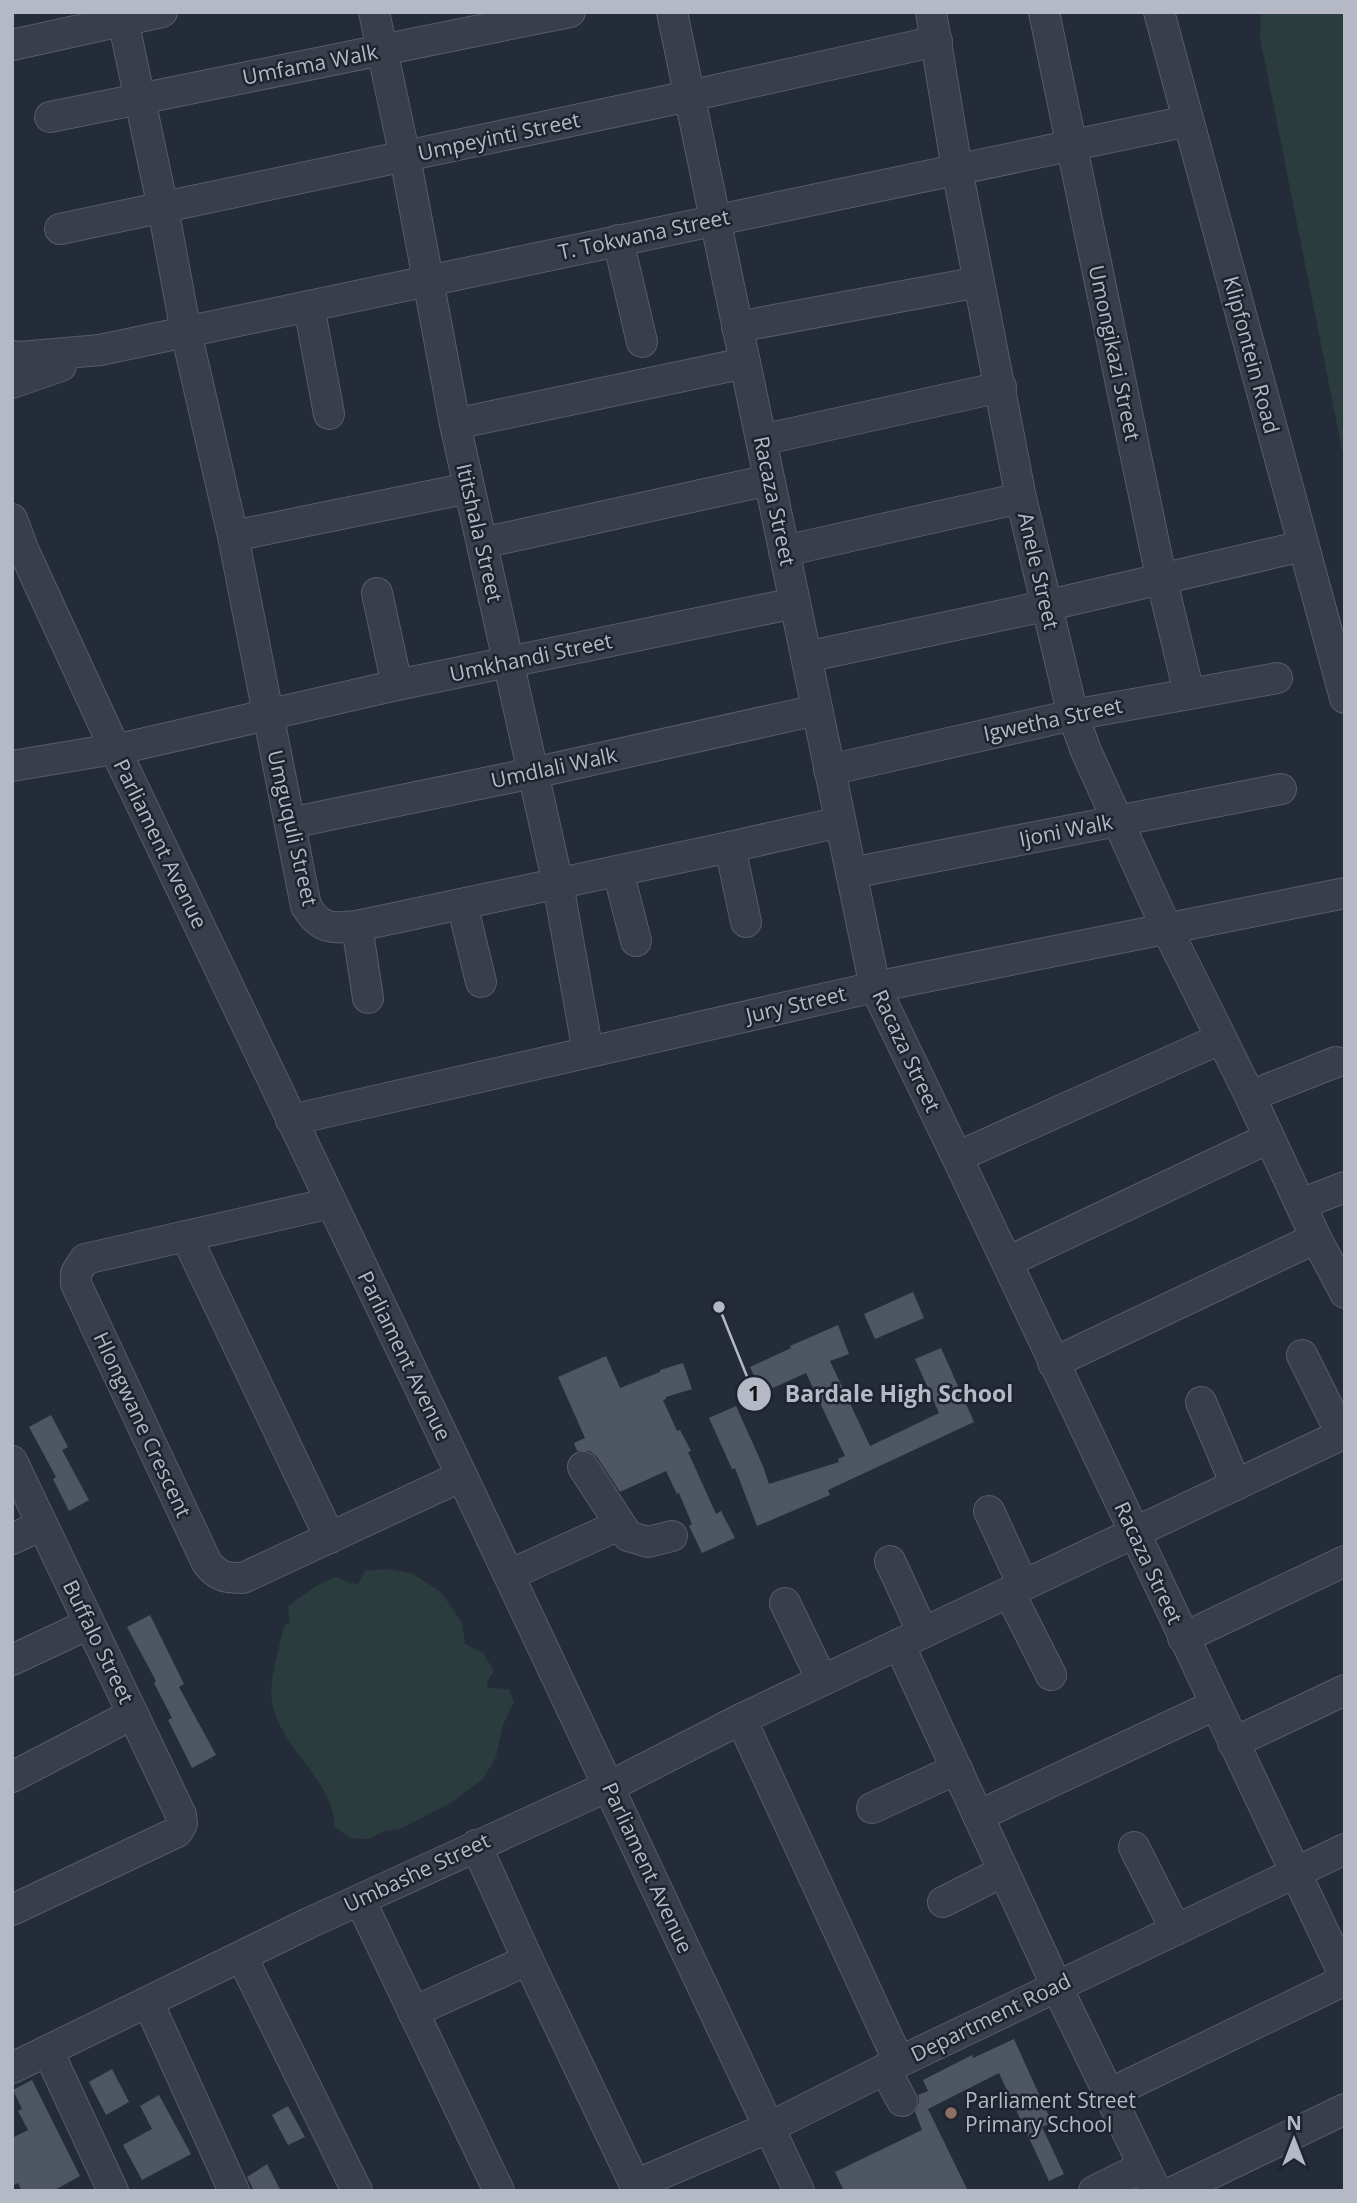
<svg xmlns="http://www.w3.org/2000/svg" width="1357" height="2203" font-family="'Open Sans',sans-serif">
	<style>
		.green { fill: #2b3c3e }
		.building { fill: #4e5664 }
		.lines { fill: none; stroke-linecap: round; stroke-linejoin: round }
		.minor-casing { stroke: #575c67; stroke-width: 32 }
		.minor { stroke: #393e4a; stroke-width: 30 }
		.education-dot { fill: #8d6e63; stroke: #1e232e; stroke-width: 2.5 }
		.labels { text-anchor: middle; stroke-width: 5; stroke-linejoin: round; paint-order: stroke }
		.street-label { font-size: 21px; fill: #b4b9c5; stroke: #1e232e }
		.poi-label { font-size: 21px; fill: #b4b9c5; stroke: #1e232e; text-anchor: start }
		.leader { fill: none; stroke: #b4b9c5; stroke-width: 2.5 }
		.callout-dot { fill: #b4b9c5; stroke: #1e232e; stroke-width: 2.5 }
		.mark-label { font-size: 21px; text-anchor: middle; font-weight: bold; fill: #111 }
		.callout-label { font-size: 23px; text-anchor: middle; font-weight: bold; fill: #b4b9c5; stroke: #1e232e; stroke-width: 5; stroke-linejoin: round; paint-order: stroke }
	</style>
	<rect width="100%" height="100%" fill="#252c39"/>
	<g class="green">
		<path d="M1261 12H1345V465L1260 37Z"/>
		<path d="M387 1569 413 1574 441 1592 462 1623 465 1644 483 1653 494 1671 487 1682 488 1688 509 1689 514 1702 503 1725 496 1757 483 1779 452 1802 400 1829 384 1831 368 1839 350 1838 335 1827C332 1778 285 1753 273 1707 267 1683 279 1650 284 1626L290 1622 288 1606 316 1586 336 1577 350 1583 358 1584 365 1571Z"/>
	</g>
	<g class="building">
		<path d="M913 1292 924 1318 875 1339 864 1314Z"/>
		<path d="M838 1325 849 1354 830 1361 870 1446 939 1413 915 1359 941 1348 974 1422 828 1490 830 1495 757 1526 735 1468 732 1469 709 1418 736 1406 763 1466 769 1484 839 1462 838 1459 845 1456 806 1373 762 1393 750 1367 791 1348 790 1346Z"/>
		<path d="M606 1356 620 1388 660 1372V1370L683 1363 692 1389 666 1397V1399L663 1400 677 1431 680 1430 691 1451 688 1452 716 1514 721 1511 735 1538 702 1553 689 1526 692 1524 679 1493 677 1494 666 1471 620 1492 597 1457 590 1451H577L574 1443 585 1438 558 1377Z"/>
		<path d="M51 1415 68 1447 62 1450 89 1500 69 1511 53 1479 56 1477 29 1427Z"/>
		<path d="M150 1615 184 1684 179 1687 216 1755 192 1768 168 1720 172 1718 154 1683 156 1681 127 1627Z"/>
		<path d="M1014 2039 1052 2123 1042 2127 1064 2174 1049 2181 999 2073 928 2109 968 2191H844L835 2172 922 2130 915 2112 919 2102 918 2095 928 2091 923 2080 972 2055 973 2058Z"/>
		<path d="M112 2069 129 2102 106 2115 89 2082Z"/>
		<path d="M32 2080 80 2176 53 2191H22L18 2183 12 2186V2138L28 2130 18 2111 22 2109 13 2090Z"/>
		<path d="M159 2095 191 2154 142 2180 123 2145 152 2129 140 2106Z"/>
		<path d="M288 2106 305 2137 288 2145 272 2115Z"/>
		<path d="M267 2164 281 2191H254L247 2177Z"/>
	</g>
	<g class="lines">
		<defs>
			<g id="minor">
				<path d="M374 12 405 157 455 424 558 884 588 1052"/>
				<path d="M672 12 875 987 957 1157 1345 1977"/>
				<path d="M931 12 957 169 1021 498 1073 715 1086 751 1166 927 1250 1096 1316 1238 1345 1293"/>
				<path d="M1044 12 1161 577 1189 693"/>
				<path d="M1159 12 1345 698"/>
				<path d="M123 20 163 208 186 332 233 536 306 906C320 929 331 929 357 926L730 847 840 822"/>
				<path d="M12 45 162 12"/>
				<path d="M50 117 570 12"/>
				<path d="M60 229 689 96 937 41"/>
				<path d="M618 240 642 342"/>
				<path d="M309 306 329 414"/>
				<path d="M737 327 979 282"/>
				<path d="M12 356 20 357 100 350 1188 121"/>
				<path d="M12 383 61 366"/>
				<path d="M455 424 745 363"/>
				<path d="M761 440 1001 387"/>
				<path d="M12 519 23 549 115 749 462 1476 799 2191"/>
				<path d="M233 536 469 488"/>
				<path d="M482 543 769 480"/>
				<path d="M784 551 1021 498"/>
				<path d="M377 593 397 685"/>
				<path d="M806 657 1045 606 1303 546"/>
				<path d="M12 766 132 746 397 685 795 603"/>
				<path d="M829 770 1073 715 1277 678"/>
				<path d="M290 823 533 773 817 710"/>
				<path d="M730 847 746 922"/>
				<path d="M618 871 636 941"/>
				<path d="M851 873 1281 789"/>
				<path d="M462 904 481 982"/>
				<path d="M357 926 368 998"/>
				<path d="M1250 1096 1336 1062"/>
				<path d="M291 1120 875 987 1345 893"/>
				<path d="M957 1157 1220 1039"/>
				<path d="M331 1203 85 1259 76 1273V1284L207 1563C218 1577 226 1578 243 1578L462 1476"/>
				<path d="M1301 1204 1345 1187"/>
				<path d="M186 1236 330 1538"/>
				<path d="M1007 1262 1269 1138"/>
				<path d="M1302 1355 1342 1435"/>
				<path d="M1053 1363 1316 1238"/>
				<path d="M1201 1402 1236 1485"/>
				<path d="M12 1461 181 1815 182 1824 177 1832 12 1910"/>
				<path d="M583 1467 628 1536 648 1542 672 1536"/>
				<path d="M989 1511 1023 1585"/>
				<path d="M12 1539 42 1525"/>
				<path d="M890 1561 923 1633"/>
				<path d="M509 1575 619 1525"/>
				<path d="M1009 1592 1051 1675"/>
				<path d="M785 1603 822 1680"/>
				<path d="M1183 1638 1345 1561"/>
				<path d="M899 1644 1057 1987 1156 2191"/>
				<path d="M12 1660 89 1624"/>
				<path d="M741 1719 899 2062"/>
				<path d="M1233 1743 1345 1690"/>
				<path d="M12 1777 133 1714"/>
				<path d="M872 1808 957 1769"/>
				<path d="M978 1816 1215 1705"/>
				<path d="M476 1845 528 1960 638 2191"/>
				<path d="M1134 1847 1176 1930"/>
				<path d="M360 1900 499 2191"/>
				<path d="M943 1902 1004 1871"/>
				<path d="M242 1957 357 2191"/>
				<path d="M148 2002 234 2191"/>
				<path d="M413 2012 528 1960"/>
				<path d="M48 2051 113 2191"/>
				<path d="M12 2068 309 1923 624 1779 741 1719 1345 1433"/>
				<path d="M885 2069 902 2101"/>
				<path d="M1109 2094 1345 1980"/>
				<path d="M635 2185 770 2127 899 2062 1345 1849"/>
				<path d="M1094 2191 1144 2166"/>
				<path d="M1175 2191 1345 2109"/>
			</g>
		</defs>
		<use href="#minor" class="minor-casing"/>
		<use href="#minor" class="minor"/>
	</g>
	<circle class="education-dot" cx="951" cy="2113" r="7"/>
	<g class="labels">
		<g class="street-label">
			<text transform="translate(310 65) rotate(-11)" y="7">Umfama Walk</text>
			<text transform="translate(499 137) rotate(-12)" y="7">Umpeyinti Street</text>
			<text transform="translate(644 235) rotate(-12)" y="7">T. Tokwana Street</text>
			<text transform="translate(1114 353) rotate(78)" y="7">Umongikazi Street</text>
			<text transform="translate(1251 355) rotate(75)" y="7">Klipfontein Road</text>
			<text transform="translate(774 501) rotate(78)" y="7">Racaza Street</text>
			<text transform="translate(479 533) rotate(77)" y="7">Ititshala Street</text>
			<text transform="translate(1038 571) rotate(77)" y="7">Anele Street</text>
			<text transform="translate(531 658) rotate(-12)" y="7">Umkhandi Street</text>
			<text transform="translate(1053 720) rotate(-12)" y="7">Igwetha Street</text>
			<text transform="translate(554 768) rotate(-12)" y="7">Umdlali Walk</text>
			<text transform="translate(292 828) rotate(77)" y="7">Umguquli Street</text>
			<text transform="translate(1066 831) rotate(-11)" y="7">Ijoni Walk</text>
			<text transform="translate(160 844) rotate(64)" y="7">Parliament Avenue</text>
			<text transform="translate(796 1005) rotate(-13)" y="7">Jury Street</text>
			<text transform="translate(906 1051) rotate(65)" y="7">Racaza Street</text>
			<text transform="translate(404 1356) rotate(64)" y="7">Parliament Avenue</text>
			<text transform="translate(142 1425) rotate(65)" y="7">Hlongwane Crescent</text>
			<text transform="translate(1148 1563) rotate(65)" y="7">Racaza Street</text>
			<text transform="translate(98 1642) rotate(64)" y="7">Buffalo Street</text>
			<text transform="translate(647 1868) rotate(65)" y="7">Parliament Avenue</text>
			<text transform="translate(417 1873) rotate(-25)" y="7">Umbashe Street</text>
			<text transform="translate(991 2018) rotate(-26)" y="7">Department Road</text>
		</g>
		<g class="poi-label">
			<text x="965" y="2108">Parliament Street<tspan x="965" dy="24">Primary School</tspan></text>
		</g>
	</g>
	<path class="leader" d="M719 1307L754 1394"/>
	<g class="callout-dot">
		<circle cx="719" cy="1307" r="7"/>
		<circle cx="754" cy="1394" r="18"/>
	</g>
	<g class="mark-label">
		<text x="754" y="1401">1</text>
	</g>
	<g class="callout-label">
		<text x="899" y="1402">Bardale High School</text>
	</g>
	<rect width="1357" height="2203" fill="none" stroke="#b4b9c5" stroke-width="28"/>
	<g transform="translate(1294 2140)" stroke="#1e232e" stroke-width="5" paint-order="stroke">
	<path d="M0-5L12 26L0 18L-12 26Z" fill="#b4b9c5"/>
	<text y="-10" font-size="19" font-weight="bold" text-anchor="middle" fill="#b4b9c5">N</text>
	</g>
</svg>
